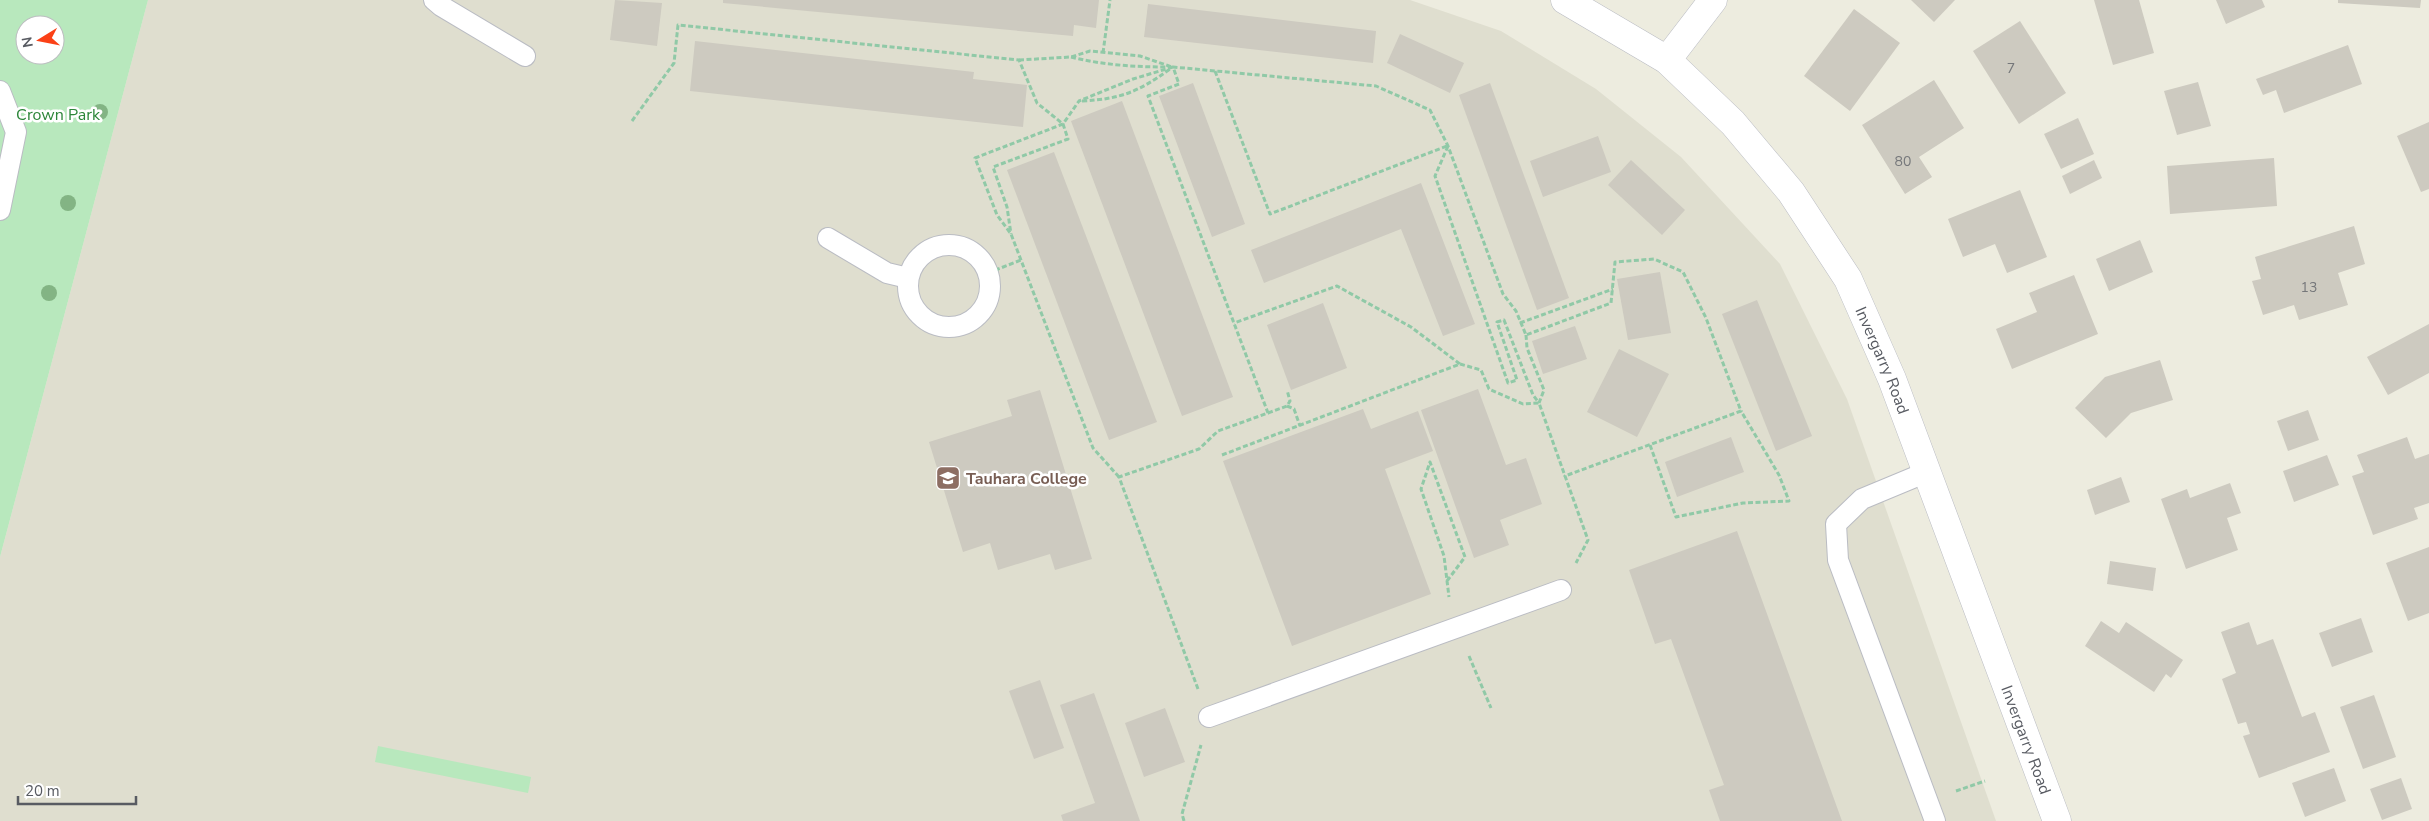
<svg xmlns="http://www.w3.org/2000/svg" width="2429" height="821" font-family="'Nunito Sans',sans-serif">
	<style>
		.education { fill: #dfdecf }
		.green { fill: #b8e8bd; fill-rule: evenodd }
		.building { fill: #cdcac0 }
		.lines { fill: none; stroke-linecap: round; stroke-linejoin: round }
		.lane-casing { stroke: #babcc3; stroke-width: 22 }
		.street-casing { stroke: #babcc3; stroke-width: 29 }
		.path { stroke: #90c9a7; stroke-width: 3; stroke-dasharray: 5 2.5; stroke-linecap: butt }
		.lane { stroke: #fff; stroke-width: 20 }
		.street { stroke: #fff; stroke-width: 28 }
		.tree { fill: #83b484 }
		.labels { text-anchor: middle; stroke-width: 5; stroke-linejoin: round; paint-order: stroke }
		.number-label { font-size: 14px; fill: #75777a }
		.park-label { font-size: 16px; fill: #2c8639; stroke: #fff }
		.street-label { font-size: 16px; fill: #585b62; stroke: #fff }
		.education-label { font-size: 16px; font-weight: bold; fill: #785e54; stroke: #fff; text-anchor: start }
	</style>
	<rect width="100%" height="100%" fill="#edecdf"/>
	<path class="education" d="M148 0H1410L1501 31 1596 89 1681 157 1780 264 1847 399 1996 821H0V557Z"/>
	<g class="green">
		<path d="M0 0H148L0 557ZM25 25H55V55H25Z"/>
		<path d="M378 746 531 777 528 793 375 762Z"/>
	</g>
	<g class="building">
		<path d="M615 0 662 3 657 46 610 40Z"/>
		<path d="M723 0H1099L1096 28 1074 25 1073 36 723 3Z"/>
		<path d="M1911 0H1955L1934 22Z"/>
		<path d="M2094 0H2139L2154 53 2113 65Z"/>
		<path d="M2216 0H2262L2265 7 2226 24Z"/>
		<path d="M2338 0H2421L2420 8 2338 3Z"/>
		<path d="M1148 4 1376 31 1373 63 1144 37Z"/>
		<path d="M1854 9 1900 43 1850 111 1804 76Z"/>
		<path d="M2020 21 2066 93 2019 124 1973 51Z"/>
		<path d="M1400 34 1464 63 1450 93 1387 63Z"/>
		<path d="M695 41 974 72 973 79 1027 85 1023 127 690 91Z"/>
		<path d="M2348 45 2362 84 2284 113 2276 90 2263 95 2256 79Z"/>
		<path d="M1934 80 1964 128 1919 157 1932 177 1905 194 1862 125Z"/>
		<path d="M2198 82 2211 126 2177 135 2164 91Z"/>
		<path d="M1193 83 1245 224 1212 237 1159 96Z"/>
		<path d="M1490 83 1569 298 1537 310 1459 95Z"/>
		<path d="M1122 101 1233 397 1182 416 1071 121Z"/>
		<path d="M2078 118 2094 154 2061 169 2044 134Z"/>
		<path d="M2429 122V189L2421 192 2397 136Z"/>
		<path d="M1598 136 1611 172 1543 197 1530 161Z"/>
		<path d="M1054 152 1157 422 1109 440 1007 170Z"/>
		<path d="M2274 158 2277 206 2170 214 2167 166Z"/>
		<path d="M1631 160 1685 210 1662 235 1608 185Z"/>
		<path d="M2094 160 2102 178 2070 194 2062 176Z"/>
		<path d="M1421 183 1475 324 1443 336 1401 229 1264 283 1251 250Z"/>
		<path d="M2020 190 2047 257 2007 273 1995 244 1963 257 1948 219Z"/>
		<path d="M2354 226 2365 264 2338 273 2348 305 2299 320 2294 305 2263 315 2252 281 2261 279 2255 257Z"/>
		<path d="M2140 240 2153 272 2109 291 2096 259Z"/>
		<path d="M1660 272 1671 333 1628 340 1617 279Z"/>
		<path d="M2074 275 2098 334 2012 369 1996 329 2037 312 2029 293Z"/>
		<path d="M1757 300 1812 436 1776 451 1722 314Z"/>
		<path d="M1323 303 1347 368 1291 390 1267 325Z"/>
		<path d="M2429 324V373L2388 395 2367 357Z"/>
		<path d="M1575 326 1587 359 1543 374 1532 341Z"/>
		<path d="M1619 349 1669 374 1637 437 1587 412Z"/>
		<path d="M2160 360 2173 400 2131 413 2106 438 2075 408 2105 377Z"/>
		<path d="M1478 389 1506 465 1526 458 1542 504 1500 520 1509 545 1474 558 1421 410Z"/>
		<path d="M1040 390 1092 559 1055 570 1050 554 998 570 990 543 963 552 929 442 1012 416 1007 400Z"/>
		<path d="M1363 409 1371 429 1418 411 1433 451 1385 469 1431 594 1292 646 1223 461Z"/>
		<path d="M2308 410 2319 440 2288 451 2277 421Z"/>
		<path d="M1731 437 1744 472 1677 497 1665 462Z"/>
		<path d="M2407 437 2415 459 2429 454V503L2414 508 2418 519 2373 535 2352 476 2364 472 2357 455Z"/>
		<path d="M2327 455 2339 485 2294 502 2283 471Z"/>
		<path d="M2121 477 2130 502 2095 515 2087 490Z"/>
		<path d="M2230 483 2241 513 2227 518 2238 550 2186 569 2161 499 2187 489 2190 498Z"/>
		<path d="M1737 531 1842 821H1720L1709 790 1724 785 1671 639 1655 644 1629 570Z"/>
		<path d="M2429 547V613L2408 621 2386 563Z"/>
		<path d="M2110 561 2156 568 2153 591 2107 584Z"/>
		<path d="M2361 618 2373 652 2332 667 2319 633Z"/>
		<path d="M2101 621 2119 633 2126 622 2183 660 2171 678 2166 674 2154 692 2085 646Z"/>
		<path d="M2249 622 2257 645 2273 639 2302 717 2315 712 2330 752 2259 778 2243 736 2250 734 2246 722 2238 724 2222 679 2236 673 2221 632Z"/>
		<path d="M1040 680 1064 748 1034 759 1009 691Z"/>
		<path d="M1094 693 1140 821H1063L1061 815 1095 803 1060 705Z"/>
		<path d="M2374 695 2396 757 2363 769 2340 707Z"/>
		<path d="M1165 708 1185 762 1144 777 1125 723Z"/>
		<path d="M2334 768 2346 801 2305 817 2292 783Z"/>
		<path d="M2401 778 2412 809 2382 820 2370 789Z"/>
	</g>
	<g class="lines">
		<defs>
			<g id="lane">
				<path d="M434 0 441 6 525 56"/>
				<path d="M0 91 16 132 0 210"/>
				<path d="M828 238 887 273 908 278"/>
				<circle cx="949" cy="286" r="41"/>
				<path d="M1927 472 1862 499 1836 524 1838 560 1935 821"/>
				<path d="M1209 717 1561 590"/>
			</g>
			<g id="street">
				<path id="s1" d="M1565 0 1667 60 1733 123 1791 192 1848 279 1892 379 2057 821"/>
				<path d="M1667 60 1713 0"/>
			</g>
		</defs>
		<use href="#lane" class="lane-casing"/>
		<use href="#street" class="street-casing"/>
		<g class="path">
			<path d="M1103 53 1110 0"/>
			<path d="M1071 57C1103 65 1135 67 1167 67"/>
			<path d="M1019 60 1071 57 1090 51 1140 56 1172 67"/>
			<path d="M1215 71 1270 214 1447 146"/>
			<path d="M1082 101C1121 99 1138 92 1170 69"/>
			<path d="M632 121 674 63 678 25 1019 60 1037 103 1063 124 1068 139 993 167 1007 207 1011 234"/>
			<path d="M1448 146 1435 176 1508 383 1517 380 1497 322 1504 320 1533 395 1539 403"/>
			<path d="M988 273 1021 260"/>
			<path d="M1520 323 1613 289"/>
			<path d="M1526 335 1527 348 1544 390 1539 403"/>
			<path d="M1460 364 1481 370 1489 389 1523 404 1539 403 1565 476"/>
			<path d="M1287 406 1294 409 1300 426"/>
			<path d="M1268 413 1287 406 1290 401 1287 390"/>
			<path d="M1650 445 1676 517 1743 503 1789 501 1779 475 1741 411"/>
			<path d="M1222 455 1460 364 1411 327 1337 286 1234 323"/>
			<path d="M1119 477 1093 448 1011 234 997 215 975 158 1063 124 1079 101 1133 79 1173 67"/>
			<path d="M1447 581 1465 557 1430 462 1421 489 1444 556 1449 597"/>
			<path d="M1469 656 1491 708"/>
			<path d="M1198 689 1119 477 1199 449 1218 431 1268 413 1148 96 1179 84 1173 67 1376 86 1430 110 1448 146 1503 294 1516 311 1526 335 1611 303 1615 262 1654 259 1683 272 1706 318 1741 411 1565 476 1588 540 1576 563"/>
			<path d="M1956 791 1985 781"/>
			<path d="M1184 821 1182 814 1201 745"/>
		</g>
		<use href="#lane" class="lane"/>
		<use href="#street" class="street"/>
	</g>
	<g class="tree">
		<circle cx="100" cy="112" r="8"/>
		<circle cx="68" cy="203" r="8"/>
		<circle cx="49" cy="293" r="8"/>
	</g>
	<defs>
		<symbol id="school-square" viewBox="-11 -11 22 22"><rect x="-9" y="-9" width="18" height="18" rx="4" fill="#8d6e63" stroke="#fff"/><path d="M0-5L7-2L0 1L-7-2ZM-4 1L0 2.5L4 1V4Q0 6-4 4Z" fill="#fff"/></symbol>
	</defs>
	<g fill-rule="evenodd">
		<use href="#school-square" x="934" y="464" width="28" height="28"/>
	</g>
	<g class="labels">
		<g class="number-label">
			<text x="2011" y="73">7</text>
			<text x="1903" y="166">80</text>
			<text x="2309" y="292">13</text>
		</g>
		<g class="park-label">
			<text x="58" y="120">Crown Park</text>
		</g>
		<g class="street-label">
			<text dy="6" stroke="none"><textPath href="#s1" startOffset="492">Invergarry Road</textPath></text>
			<text dy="6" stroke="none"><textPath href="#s1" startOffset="898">Invergarry Road</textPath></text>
		</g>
		<g class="education-label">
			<text x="966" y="484">Tauhara College</text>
		</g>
	</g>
	<g transform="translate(40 40) rotate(260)"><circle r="24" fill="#ffffff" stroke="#bcbdc0"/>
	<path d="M0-4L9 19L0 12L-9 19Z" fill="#fb4117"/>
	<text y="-8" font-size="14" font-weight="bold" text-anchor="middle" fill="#585b62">N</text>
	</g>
	<path d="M18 796v8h118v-8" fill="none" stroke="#585b62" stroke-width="2.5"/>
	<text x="25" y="796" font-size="15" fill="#585b62" stroke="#ffffff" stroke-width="4" paint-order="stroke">20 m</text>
</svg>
